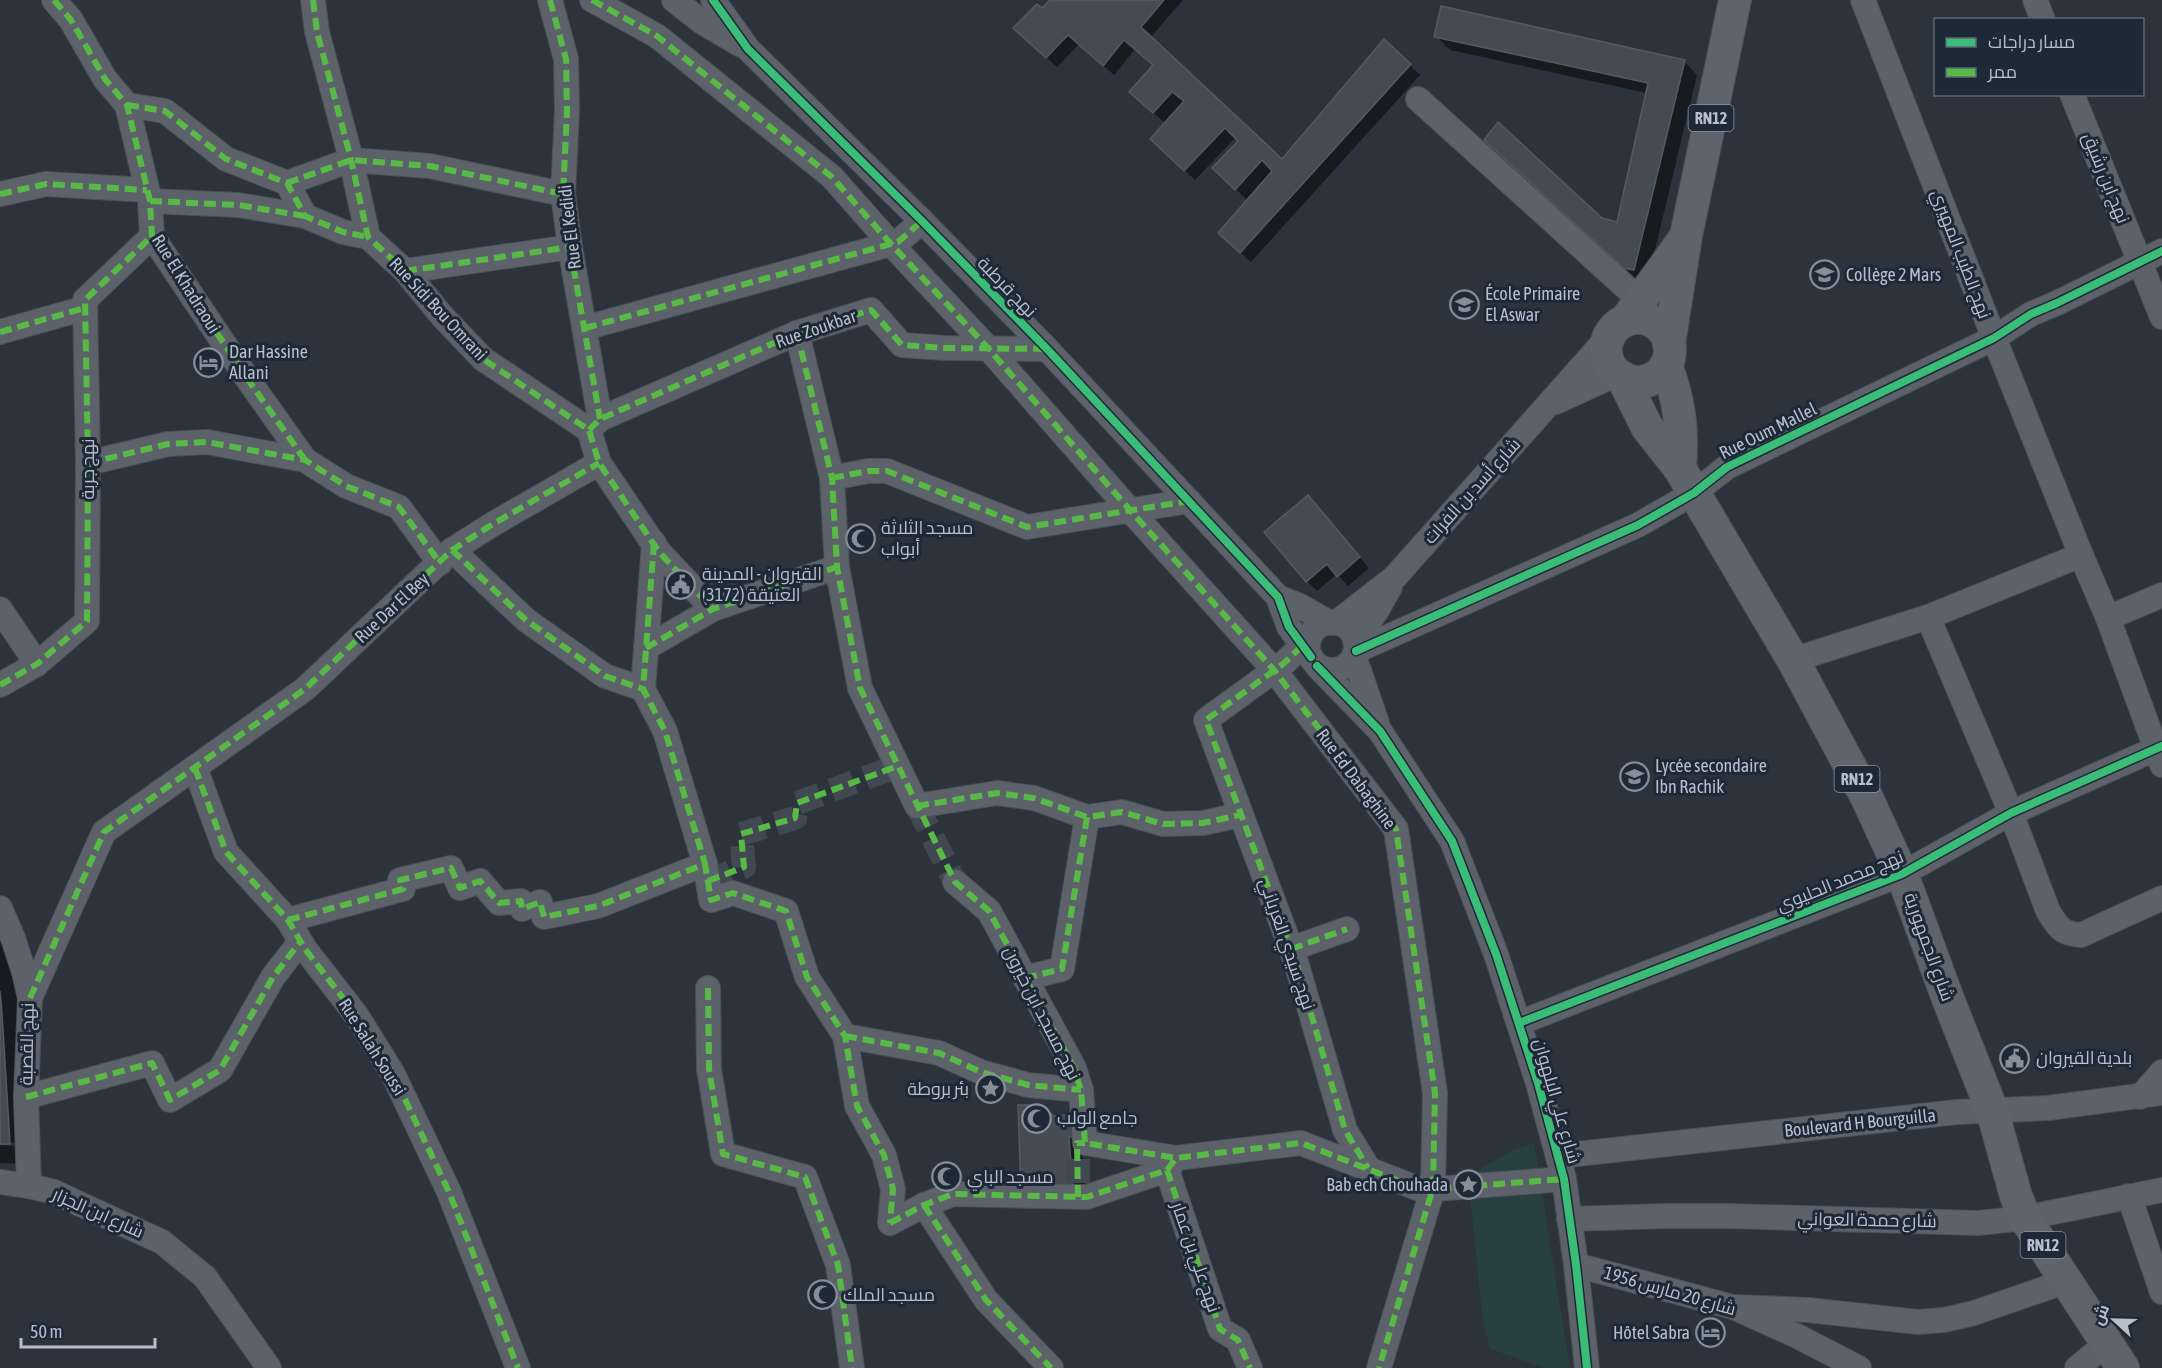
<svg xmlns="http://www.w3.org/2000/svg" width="2162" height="1368" font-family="'Asap Condensed',Cairo,sans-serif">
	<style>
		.green { fill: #283f43 }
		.shadow { fill: #0007 }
		.building { fill: #454b53; stroke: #545a63; stroke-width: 1.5 }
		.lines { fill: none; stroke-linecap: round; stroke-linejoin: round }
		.minor-tunnel { stroke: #414852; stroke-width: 24; stroke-dasharray: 24 12; stroke-linecap: butt }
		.minor-casing { stroke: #4b4f56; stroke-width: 26 }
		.major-casing { stroke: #4a4f59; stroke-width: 34 }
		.minor { stroke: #5d626a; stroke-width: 24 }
		.major { stroke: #5f646c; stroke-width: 32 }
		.quiet { stroke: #58b947; stroke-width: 6; stroke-dasharray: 12 6; stroke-linecap: butt }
		.cycleway-casing { stroke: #1e2938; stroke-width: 11 }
		.cycleway { stroke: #3abd76; stroke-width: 8 }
		.labels { text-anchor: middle; stroke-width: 6; stroke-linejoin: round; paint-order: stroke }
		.shield { fill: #1e2938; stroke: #8992a0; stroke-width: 1.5 }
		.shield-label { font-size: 16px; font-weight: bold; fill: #b7bfcd }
		.street-label { font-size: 18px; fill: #b7bfcd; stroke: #1e2938 }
		.poi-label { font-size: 18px; fill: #b7bfcd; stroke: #1e2938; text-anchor: start }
	</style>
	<rect width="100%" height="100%" fill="#2c333c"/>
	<path class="green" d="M1534 1143 1570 1368H1545L1490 1349 1482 1314 1469 1185 1470 1175 1513 1150Z"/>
	<g class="shadow">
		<path d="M1052 0H1183L1150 38 1282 161 1384 41 1420 75 1251 262 1230 243 1248 201 1214 168 1240 141 1236 137 1195 180 1162 149 1166 124 1141 102 1154 66 1135 49 1114 75 1079 44 1057 67 1025 38 1043 10Z"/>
		<path d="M1436 36 1684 61 1697 75 1647 283 1639 281 1499 154 1601 219 1618 224 1647 93 1450 50Z"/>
		<path d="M1308 497 1369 568 1348 586 1337 574 1317 591 1307 581Z"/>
		<path d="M0 933 15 964 29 1164 0 1163V1145L17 1146V1143L0 1142Z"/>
		<path d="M1073 1116 1082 1150 1086 1204 1036 1205 1054 1117Z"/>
	</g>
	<g class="building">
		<path d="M1050 0H1164L1141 27 1282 159 1384 39 1411 64 1240 253 1218 233 1272 171 1262 160 1235 190 1212 168 1238 141 1225 128 1184 171 1150 139 1184 101 1172 92 1153 113 1129 92 1153 65 1124 40 1103 66 1068 35 1046 58 1013 28 1037 4 1042 8Z"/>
		<path d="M1441 6 1685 60 1634 270 1624 268 1484 140 1498 122 1602 218 1617 222 1648 83 1434 37Z"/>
		<path d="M1308 495 1360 557 1337 577 1327 564 1306 582 1264 532Z"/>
		<path d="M0 991 2 1013 10 1144H0Z"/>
		<path d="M1018 1105H1040L1054 1116 1074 1114 1076 1137H1069L1073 1191 1021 1192Z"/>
	</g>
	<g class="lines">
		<g class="minor-tunnel">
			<path d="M917 806 955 882"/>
			<path d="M708 881 744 867 741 834 795 818 797 803 898 766"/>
			<path d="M1078 1159V1197"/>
		</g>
		<defs>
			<g id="minor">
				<path d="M54 0 71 20 105 79 127 105 150 201 152 236 249 381 305 460"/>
				<path d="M313 0 317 32 350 155 368 237 405 271 442 316 483 359 589 430 599 463 659 552 713 609"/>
				<path d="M550 0 566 59 567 111 563 194 570 247 600 419"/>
				<path d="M592 0 657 36 832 177 891 244 988 348 1129 509 1274 670 1396 829 1435 1093 1433 1188 1379 1368"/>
				<path d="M674 0 702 22 741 45"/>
				<path d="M713 0 748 49 922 221 1047 349 1278 597 1289 627 1311 657"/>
				<path d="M1863 0 1994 338 2081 555 2108 618 2162 595"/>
				<path d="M2035 0 2043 20"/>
				<path d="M2072 94 2162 317"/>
				<path d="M1418 99 1641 301"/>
				<path d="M127 105 165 111 226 159 287 183 305 216 343 232 368 237"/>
				<path d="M287 183 351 160 430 166 563 194"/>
				<path d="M0 194 46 184 147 190"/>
				<path d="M150 201 238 205 305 216"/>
				<path d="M405 271 570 247"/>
				<path d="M585 328 898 242 922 221"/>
				<path d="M0 332 85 308"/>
				<path d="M797 333 832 478 837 567 860 688 917 806 997 793 1034 798 1087 817"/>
				<path d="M1556 402 1617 374"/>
				<path d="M589 430 600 419 797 333 871 310 902 345 945 348 1047 349"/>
				<path d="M88 463 168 444 207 442 305 460 346 486 399 507 440 563"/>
				<path d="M832 478 868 471H887L1027 527 1189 501"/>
				<path d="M654 543 643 689 665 731 705 864"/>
				<path d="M452 550 526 620 605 676 643 689"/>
				<path d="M1278 597 1300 606 1330 623"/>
				<path d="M0 609 37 664"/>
				<path d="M1928 617 2011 813 2048 911C2058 927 2061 934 2081 935L2162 898"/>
				<path d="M2108 618 2162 765"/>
				<circle cx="1332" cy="646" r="24"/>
				<path d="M1336 623 1395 577 1610 335"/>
				<path d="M1355 641 1376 612 1390 587"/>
				<path d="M1302 646 1283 664 1206 720 1296 962 1345 1130 1368 1168"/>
				<path d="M646 648 713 609 837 567"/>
				<path d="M1356 651 1638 525 1694 493 1727 467 1994 338 2031 314 2057 303 2162 251"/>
				<path d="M1354 656 1377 723"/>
				<path d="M1793 660 1928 617 2081 555"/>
				<path d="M1317 666 1380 731 1452 841 1496 954 1538 1083 1564 1179 1576 1265 1587 1368"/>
				<path d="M0 685 37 664 87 621 88 463 85 300 152 236"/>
				<path d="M195 768 226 852 288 920 305 949 357 1016 393 1074 449 1192 518 1368"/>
				<path d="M955 882 989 911 1074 1068 1081 1090 1085 1143 1176 1158"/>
				<path d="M0 908 13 938 24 972 30 998 26 1097 29 1186"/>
				<path d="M288 920 403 889 400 880 451 868 460 888 480 881 499 903 521 901 522 909 540 902 544 917 598 906 705 864 711 900 733 893 786 911 807 977 845 1036 857 1106 884 1155 893 1189 890 1223"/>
				<path d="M1291 949 1347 929"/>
				<path d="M1025 978 1062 969 1087 817 1122 812 1163 824 1203 823 1240 815"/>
				<path d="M708 988 709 1069 723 1154 805 1177 838 1265 852 1368"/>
				<path d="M30 998 104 832 305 689 452 550 493 524 599 463"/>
				<path d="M1519 1023 1902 874 2011 813 2162 746"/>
				<path d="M845 1036 939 1053 981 1072 1028 1085 1081 1090"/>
				<path d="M26 1097 152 1063 170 1100 220 1070 273 977 300 942"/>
				<path d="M2140 1097 2162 1072"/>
				<path d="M1559 1156 1957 1112 2048 1108 2162 1093"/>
				<path d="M1167 1170 1220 1329 1238 1340 1250 1368"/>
				<path d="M0 1182 29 1186 54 1192 162 1242 205 1277 269 1368"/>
				<path d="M2129 1196 2162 1292"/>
				<path d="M924 1205 986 1300 1051 1368"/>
				<path d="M1569 1219 1666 1216H1729L1978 1223 2025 1218 2162 1190"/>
				<path d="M890 1223 924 1205 953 1194 1087 1197 1167 1170 1176 1158 1301 1143 1422 1190 1564 1179"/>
				<path d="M1576 1265 1733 1307 1795 1335 1859 1368"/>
				<path d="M1733 1307 1808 1310 1918 1322 1944 1320 1974 1313 2067 1281"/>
				<path d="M2077 1368 2107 1343"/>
			</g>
			<g id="major">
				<circle cx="1638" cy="350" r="32"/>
				<path d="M1626 320 1682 242"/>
				<path d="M1669 344 1686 236 1735 0"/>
				<path d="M1666 365C1680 402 1683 430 1680 469"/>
				<path d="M1622 377 1647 427 1680 469 1793 660 1867 798 1902 874 1948 999 1992 1110 2016 1196 2025 1218 2123 1368"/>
			</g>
		</defs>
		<use href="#minor" class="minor-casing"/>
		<use href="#major" class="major-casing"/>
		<use href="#minor" class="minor"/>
		<use href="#major" class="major"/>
		<g class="quiet">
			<path d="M54 0 71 20 105 79 127 105 150 201 152 236 249 381 305 460"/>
			<path d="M313 0 317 32 350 155 368 237 405 271 442 316 483 359 589 430 599 463 659 552 713 609"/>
			<path d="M550 0 566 59 567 111 563 194 570 247 600 419"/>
			<path d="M592 0 657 36 832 177 891 244 988 348 1129 509 1274 670 1396 829 1435 1093 1433 1188 1379 1368"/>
			<path d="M127 105 165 111 226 159 287 183 305 216 343 232 368 237"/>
			<path d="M287 183 351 160 430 166 563 194"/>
			<path d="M0 194 46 184 147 190"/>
			<path d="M150 201 238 205 305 216"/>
			<path d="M405 271 570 247"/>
			<path d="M585 328 898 242 922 221"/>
			<path d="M0 332 85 308"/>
			<path d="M797 333 832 478 837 567 860 688 955 882 989 911 1074 1068 1081 1090 1085 1143 1176 1158"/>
			<path d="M589 430 600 419 797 333 871 310 902 345 945 348 1047 349"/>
			<path d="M88 463 168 444 207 442 305 460 346 486 399 507 440 563"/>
			<path d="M832 478 868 471H887L1027 527 1189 501"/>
			<path d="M654 543 643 689 665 731 705 864"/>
			<path d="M452 550 526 620 605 676 643 689"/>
			<path d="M1302 646 1283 664 1206 720 1296 962 1345 1130 1368 1168"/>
			<path d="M646 648 713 609 837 567"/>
			<path d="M0 685 37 664 87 621 88 463 85 300 152 236"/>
			<path d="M195 768 226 852 288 920 305 949 357 1016 393 1074 449 1192 518 1368"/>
			<path d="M917 806 997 793 1034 798 1087 817"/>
			<path d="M708 881 744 867 741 834 795 818 797 803 898 766"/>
			<path d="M288 920 403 889 400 880 451 868 460 888 480 881 499 903 521 901 522 909 540 902 544 917 598 906 705 864 711 900 733 893 786 911 807 977 845 1036 857 1106 884 1155 893 1189 890 1223"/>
			<path d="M1291 949 1347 929"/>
			<path d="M1025 978 1062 969 1087 817 1122 812 1163 824 1203 823 1240 815"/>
			<path d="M708 988 709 1069 723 1154 805 1177 838 1265 852 1368"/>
			<path d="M30 998 104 832 305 689 452 550 493 524 599 463"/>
			<path d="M845 1036 939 1053 981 1072 1028 1085 1081 1090"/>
			<path d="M26 1097 152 1063 170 1100 220 1070 273 977 300 942"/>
			<path d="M1167 1170 1220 1329 1238 1340 1250 1368"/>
			<path d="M1078 1197 1077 1143H1085"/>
			<path d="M924 1205 986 1300 1051 1368"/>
			<path d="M890 1223 924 1205 953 1194 1087 1197 1167 1170 1176 1158 1301 1143 1422 1190 1564 1179"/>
		</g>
		<defs>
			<g id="cycleway">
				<path d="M713 0 748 49 922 221 1047 349 1278 597 1289 627 1311 657"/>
				<path d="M1356 651 1638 525 1694 493 1727 467 1994 338 2031 314 2057 303 2162 251"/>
				<path d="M1317 666 1380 731 1452 841 1496 954 1538 1083 1564 1179 1576 1265 1587 1368"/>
				<path d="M1519 1023 1902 874 2011 813 2162 746"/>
			</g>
		</defs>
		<use href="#cycleway" class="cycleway-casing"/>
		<use href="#cycleway" class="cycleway"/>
	</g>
	<defs>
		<symbol id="school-ring" viewBox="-11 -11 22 22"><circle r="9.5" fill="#1e2938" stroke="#868e9a" stroke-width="1.5"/><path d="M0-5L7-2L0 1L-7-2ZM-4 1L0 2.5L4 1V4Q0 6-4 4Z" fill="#868e9a"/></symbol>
		<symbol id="hotel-ring" viewBox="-11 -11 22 22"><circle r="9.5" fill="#1e2938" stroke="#868e9a" stroke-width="1.5"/><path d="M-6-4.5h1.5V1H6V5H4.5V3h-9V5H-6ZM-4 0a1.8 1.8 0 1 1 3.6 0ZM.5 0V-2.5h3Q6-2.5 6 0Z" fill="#868e9a"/></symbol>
		<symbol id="mosque-ring" viewBox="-11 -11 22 22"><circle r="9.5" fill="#1e2938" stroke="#868e9a" stroke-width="1.5"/><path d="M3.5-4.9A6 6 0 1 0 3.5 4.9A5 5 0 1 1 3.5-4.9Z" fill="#868e9a"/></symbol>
		<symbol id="civic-ring" viewBox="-11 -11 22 22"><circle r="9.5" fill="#1e2938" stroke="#868e9a" stroke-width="1.5"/><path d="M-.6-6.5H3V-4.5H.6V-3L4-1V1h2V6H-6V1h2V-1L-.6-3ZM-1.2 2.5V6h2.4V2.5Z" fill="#868e9a"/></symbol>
		<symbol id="sight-ring" viewBox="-11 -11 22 22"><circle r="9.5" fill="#1e2938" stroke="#868e9a" stroke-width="1.5"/><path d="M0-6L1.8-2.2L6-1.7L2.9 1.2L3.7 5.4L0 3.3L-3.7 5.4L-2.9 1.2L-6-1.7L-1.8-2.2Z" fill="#868e9a"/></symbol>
	</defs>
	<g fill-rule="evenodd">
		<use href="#school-ring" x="1808" y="258" width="33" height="33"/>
		<use href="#school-ring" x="1448" y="288" width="33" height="33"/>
		<use href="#hotel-ring" x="192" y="346" width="33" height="33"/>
		<use href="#mosque-ring" x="844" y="522" width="33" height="33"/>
		<use href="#civic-ring" x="664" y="568" width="33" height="33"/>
		<use href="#school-ring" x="1618" y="760" width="33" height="33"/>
		<use href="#civic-ring" x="1998" y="1042" width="33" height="33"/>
		<use href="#sight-ring" x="974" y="1072" width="33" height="33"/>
		<use href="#mosque-ring" x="1020" y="1102" width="33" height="33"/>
		<use href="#mosque-ring" x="930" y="1160" width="33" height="33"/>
		<use href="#sight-ring" x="1452" y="1168" width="33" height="33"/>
		<use href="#mosque-ring" x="806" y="1278" width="33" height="33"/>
		<use href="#hotel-ring" x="1694" y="1316" width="33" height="33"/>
	</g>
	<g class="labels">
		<g class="shield">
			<rect x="1688.5" y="105" width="45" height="26" rx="4.5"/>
			<rect x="1834.5" y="766" width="45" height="26" rx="4.5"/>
			<rect x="2020.5" y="1232" width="45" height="26" rx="4.5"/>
		</g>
		<g class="shield-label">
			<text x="1711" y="124">RN12</text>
			<text x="1857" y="785">RN12</text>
			<text x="2043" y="1251">RN12</text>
		</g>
		<g class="street-label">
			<text transform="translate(2106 178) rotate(68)" y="6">نهج ابن رشيق</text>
			<text transform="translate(570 227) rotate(-97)" y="6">Rue El Kedidi</text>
			<text transform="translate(1961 254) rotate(69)" y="6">نهج الطيب المهيري</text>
			<text transform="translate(186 284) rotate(58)" y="6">Rue El Khadraoui</text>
			<text transform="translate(1007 287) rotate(46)" y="6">نهج قرطبة</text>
			<text transform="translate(438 309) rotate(47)" y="6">Rue Sidi Bou Omrani</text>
			<text transform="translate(816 329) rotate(-19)" y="6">Rue Zoukbar</text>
			<text transform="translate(1768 431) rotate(-26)" y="6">Rue Oum Mallel</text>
			<text transform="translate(88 469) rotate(-90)" y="6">نهج جربة</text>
			<text transform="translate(1472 491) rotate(-48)" y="6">شارع أسد بن الفرات</text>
			<text transform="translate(392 608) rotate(-43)" y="6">Rue Dar El Bey</text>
			<text transform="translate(1356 779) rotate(53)" y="6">Rue Ed Dabaghine</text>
			<text transform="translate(1840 881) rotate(-22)" y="6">نهج محمد الحليوي</text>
			<text transform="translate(1287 944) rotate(71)" y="6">نهج سيدي الغرياني</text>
			<text transform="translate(1929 947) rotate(70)" y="6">شارع الجمهورية</text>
			<text transform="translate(1042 1013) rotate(63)" y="6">نهج مسجد ابن خيرون</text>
			<text transform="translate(27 1044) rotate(-89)" y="6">نهج القصبة</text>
			<text transform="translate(372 1047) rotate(58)" y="6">Rue Salah Soussi</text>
			<text transform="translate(1557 1101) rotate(74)" y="6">شارع علي البلهوان</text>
			<text transform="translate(1860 1123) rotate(-6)" y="6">Boulevard H Bourguilla</text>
			<text transform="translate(98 1213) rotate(24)" y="6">شارع ابن الجزار</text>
			<text transform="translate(1867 1220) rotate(1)" y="6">شارع حمدة العواني</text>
			<text transform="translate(1196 1257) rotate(71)" y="6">نهج علي بن عمار</text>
			<text transform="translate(1670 1291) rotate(16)" y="6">شارع 20 مارس 1956</text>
		</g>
		<g class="poi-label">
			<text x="1846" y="281">Collège 2 Mars</text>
			<text x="1485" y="300">École Primaire<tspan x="1485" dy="21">El Aswar</tspan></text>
			<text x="229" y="358">Dar Hassine<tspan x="229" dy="21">Allani</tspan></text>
			<text x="881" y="534">مسجد الثلاثة<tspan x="881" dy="21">أبواب</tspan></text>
			<text x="702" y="580">القيروان - المدينة<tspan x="702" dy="21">العتيقة (3172)</tspan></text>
			<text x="1655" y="772">Lycée secondaire<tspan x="1655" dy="21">Ibn Rachik</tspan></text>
			<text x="2036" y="1064">بلدية القيروان</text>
			<text x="969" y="1095" text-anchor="end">بئر بروطة</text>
			<text x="1057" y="1124">جامع الولب</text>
			<text x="967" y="1183">مسجد الباي</text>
			<text x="1448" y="1191" text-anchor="end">Bab ech Chouhada</text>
			<text x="843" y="1301">مسجد الملك</text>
			<text x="1690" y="1339" text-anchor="end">Hôtel Sabra</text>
		</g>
	</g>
	<rect x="1934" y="18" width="210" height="78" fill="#1e2938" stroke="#5b6574" stroke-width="1.5"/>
	<rect x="1946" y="38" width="30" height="9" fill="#3abd76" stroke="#5b6574" stroke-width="1.5"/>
	<text x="1988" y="48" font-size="18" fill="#b7bfcd">مسار دراجات</text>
	<rect x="1946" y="68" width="30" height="9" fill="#58b947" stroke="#5b6574" stroke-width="1.5"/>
	<text x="1988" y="78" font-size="18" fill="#b7bfcd">ممر</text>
	<g transform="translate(2114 1320) rotate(292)" stroke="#1e2938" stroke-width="4.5" paint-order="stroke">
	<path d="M0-4.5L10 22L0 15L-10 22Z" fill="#b7bfcd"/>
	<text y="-9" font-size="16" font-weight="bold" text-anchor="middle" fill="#b7bfcd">ش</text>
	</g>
	<path d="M21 1338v9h134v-9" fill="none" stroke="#b7bfcd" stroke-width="3"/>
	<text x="30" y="1338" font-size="18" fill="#b7bfcd" stroke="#1e2938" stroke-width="4.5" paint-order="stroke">50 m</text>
</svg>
